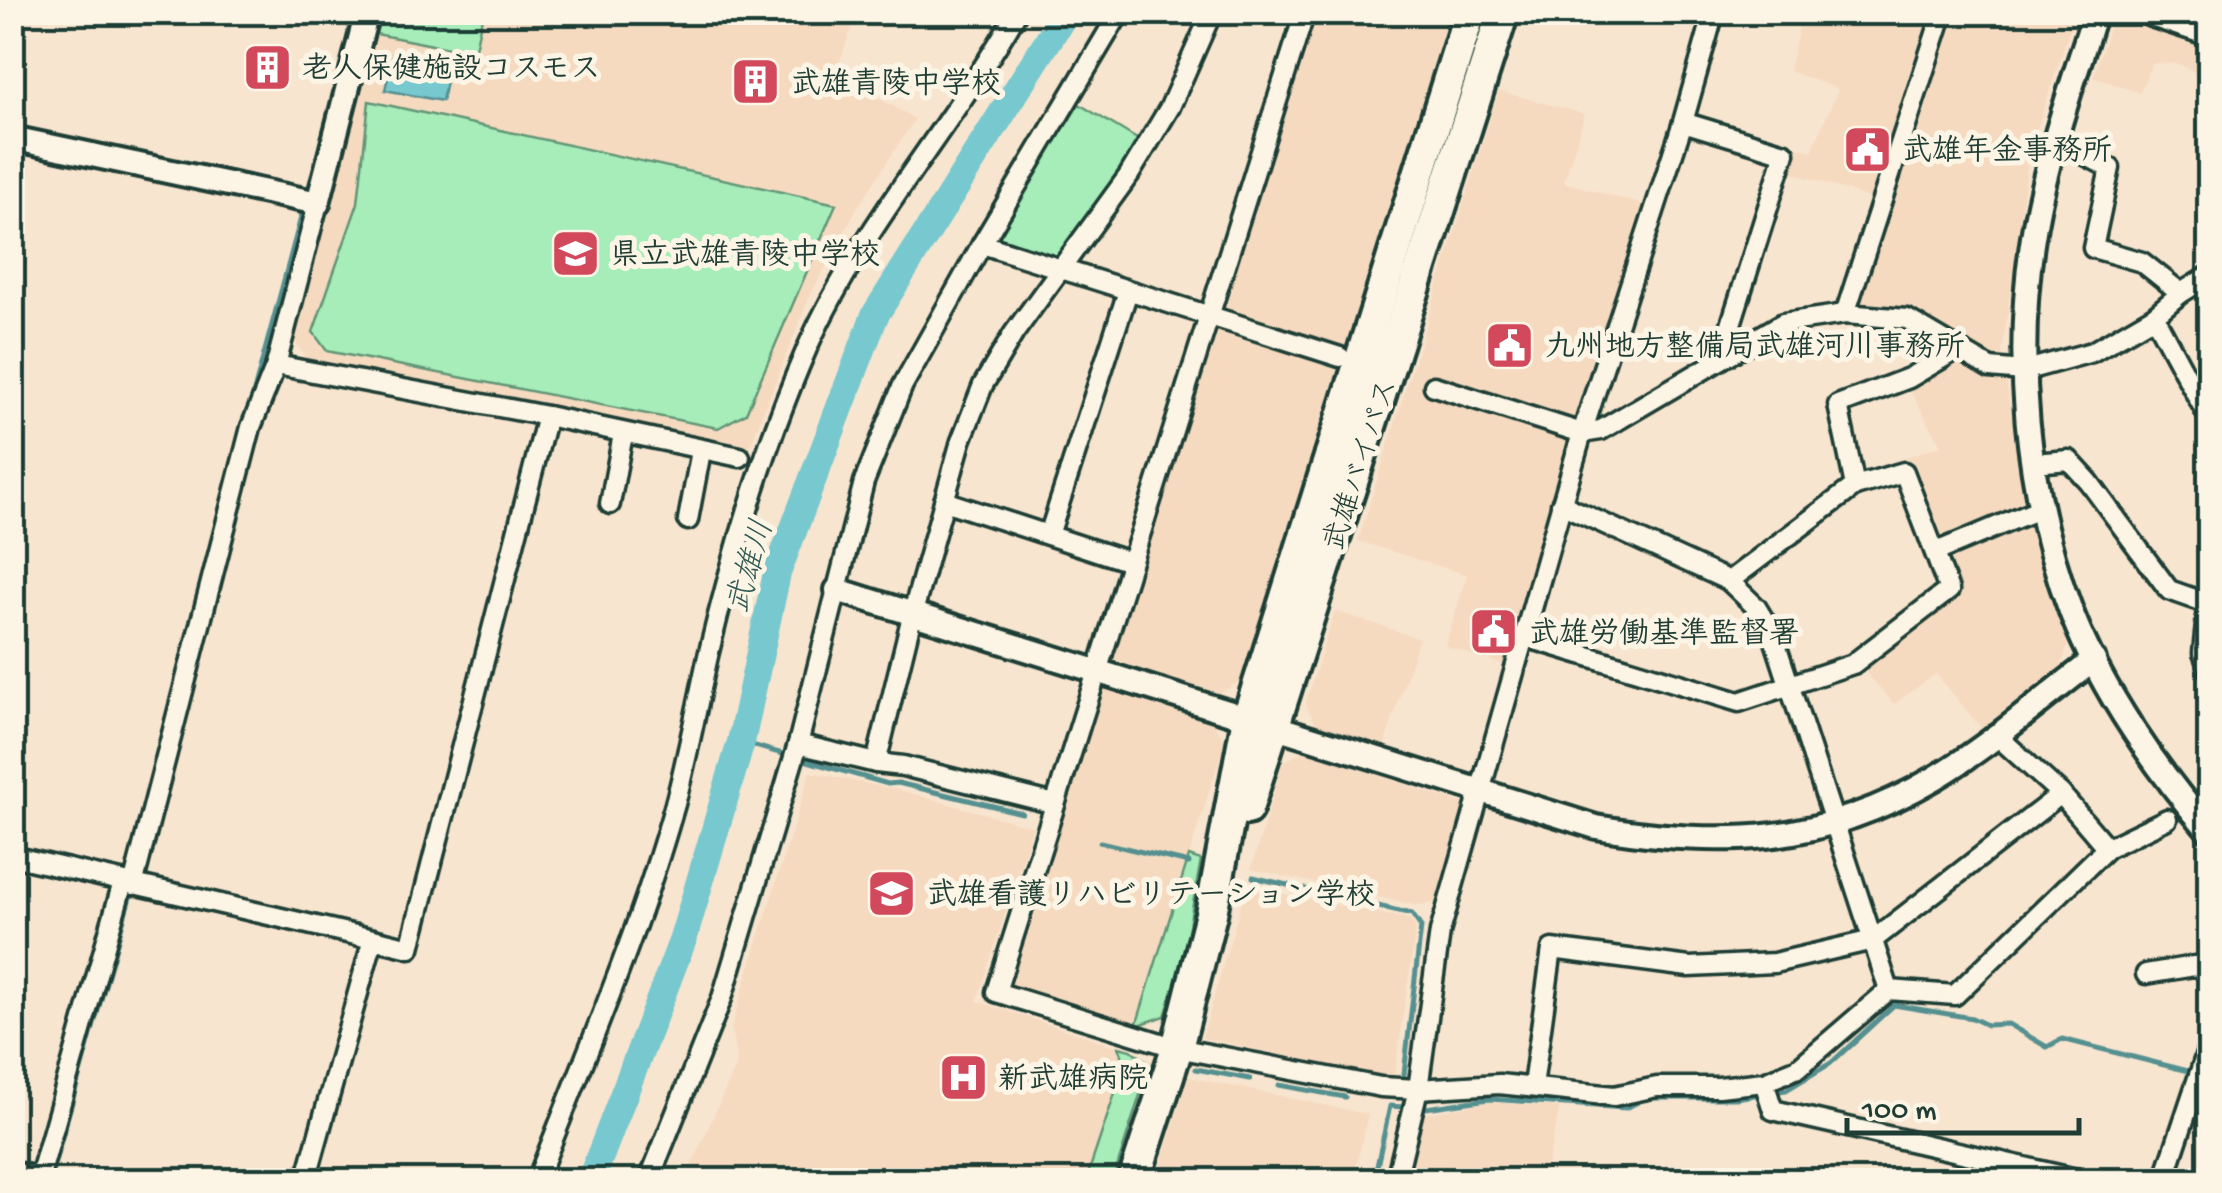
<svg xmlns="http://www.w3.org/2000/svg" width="2222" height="1193" font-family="'Gochi Hand','Klee One',sans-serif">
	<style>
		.built { fill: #f5dac0 }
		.green { fill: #a6edb9; stroke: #629576; stroke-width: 2.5 }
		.water { fill: #77c8cf; stroke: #549091; stroke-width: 2.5 }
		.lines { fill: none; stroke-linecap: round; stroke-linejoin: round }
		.stream { stroke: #549091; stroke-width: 5 }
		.river { stroke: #77c8cf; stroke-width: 28 }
		.street-tunnel { stroke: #cdc3b0; stroke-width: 18; stroke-dasharray: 18 9; stroke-linecap: butt }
		.street-casing { stroke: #1f3d34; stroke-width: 25 }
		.secondary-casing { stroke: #1f3d34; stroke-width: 30 }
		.primary-casing { stroke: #1f3d34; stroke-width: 35 }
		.highway-casing { stroke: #1f3d34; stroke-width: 38 }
		.street { stroke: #fcf5e5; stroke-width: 18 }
		.secondary { stroke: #fcf5e5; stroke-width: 22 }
		.primary { stroke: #fcf5e5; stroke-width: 28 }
		.highway { stroke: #fcf5e5; stroke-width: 30 }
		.labels { text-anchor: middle; stroke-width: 10; stroke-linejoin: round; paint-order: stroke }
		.poi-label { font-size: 30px; font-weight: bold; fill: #1f3d34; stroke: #fcf5e5; text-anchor: start }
		.street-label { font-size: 30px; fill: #1f3d34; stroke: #fcf5e5 }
		.water-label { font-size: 32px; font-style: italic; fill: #315953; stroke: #fcf5e5 }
	</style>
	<rect width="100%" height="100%" fill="#f8e5cf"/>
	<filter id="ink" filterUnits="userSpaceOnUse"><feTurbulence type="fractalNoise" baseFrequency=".01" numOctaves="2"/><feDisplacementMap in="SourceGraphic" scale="20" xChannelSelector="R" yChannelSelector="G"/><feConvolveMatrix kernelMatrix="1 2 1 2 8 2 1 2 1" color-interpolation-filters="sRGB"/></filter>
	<g filter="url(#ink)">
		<g class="built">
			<path d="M381 13H857L836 73 915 119 856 210 810 296 748 451 308 361 294 340Z"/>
			<path d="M1312 13H1452L1345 350 1217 311Z"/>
			<path d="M1802 13H2072L2074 17 2029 154 2002 353 2025 507 2069 641 2060 669 1981 728 1936 674 1894 704 1852 657 1944 586 1890 463 1941 445 1900 373 1940 348 1907 323 1843 305 1878 201 1788 171 1796 147 1812 151 1838 89 1789 71Z"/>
			<path d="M2114 13H2209V79L2178 64 2152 63 2140 93 2093 77Z"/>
			<path d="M1499 91 1585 114 1564 182 1647 206 1508 666 1445 646 1467 575 1358 541Z"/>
			<path d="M1213 325 1340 364 1241 681 1219 693 1109 659Z"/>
			<path d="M1335 611 1419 638 1384 746 1316 724 1305 704Z"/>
			<path d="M1100 688 1214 724 1225 741 1136 1026 1007 986Z"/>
			<path d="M1303 751 1468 805 1440 903 1414 905 1251 869 1283 762Z"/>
			<path d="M810 772 899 790 1033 827 977 1001 1119 1047 1125 1062 1086 1180H685L737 1063 731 1028Z"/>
			<path d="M1246 886 1408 919 1416 927 1394 1078 1202 1038Z"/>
			<path d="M1188 1077 1368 1114 1353 1180H1156Z"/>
			<path d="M1488 1102 1560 1107 1544 1180H1409L1424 1114Z"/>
		</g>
		<g class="green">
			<path d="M381 13V12L483 13 474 53 376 34Z"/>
			<path d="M369 101 836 204 746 413 718 428 327 351 313 332 358 203Z"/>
			<path d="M1079 104 1142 142 1056 261 1000 244 997 234Z"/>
			<path d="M1189 856 1201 860 1182 964 1165 1016 1136 1026Z"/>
			<path d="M1119 1047 1131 1050 1150 1064 1113 1180H1086L1125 1063Z"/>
		</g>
		<path class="water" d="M393 54 449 66 442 101 385 90Z"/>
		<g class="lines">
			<g class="stream">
				<path d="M308 192 342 64"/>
				<path d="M249 410 303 210"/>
				<path d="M741 742 888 784 898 783 1022 813"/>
				<path d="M1100 842 1189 863"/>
				<path d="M1253 877 1412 914 1421 927 1404 1074"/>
				<path d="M1196 1069 1250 1079"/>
				<path d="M1279 1085 1345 1097"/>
				<path d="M1419 1109 1489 1099 1626 1108 1646 1098H1736L1786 1090 1831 1063 1894 1005 1972 1018 1987 1025 2008 1024 2047 1047 2062 1039 2188 1071"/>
				<path d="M50 1180 130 897 129 890"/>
				<path d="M1374 1180 1390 1106 1403 1107"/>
			</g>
			<path class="river" d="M591 1180 683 939 741 742 777 573 875 315 1066 12"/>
			<path class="street-tunnel" d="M2167 819 2210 794"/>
			<defs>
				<g id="street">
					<path d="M1305 12 996 992 1177 1048 1381 1087 1418 1089 1499 1084 1614 1096 1657 1087H1719L1764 1082 1798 1068 1889 990 1955 995 2107 848 2167 819"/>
					<path d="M1683 122 1785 153 1720 359"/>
					<path d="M982 244 1340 357"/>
					<path d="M2181 293 2210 275"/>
					<path d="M1845 314 1943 12"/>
					<path d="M2154 316 2210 420"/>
					<path d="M276 365 547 416 410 948 373 939 306 1180"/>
					<path d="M1434 386 1582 433 1601 430 1783 323 1845 314 1907 319 1990 368 2023 371 2092 352 2154 316 2181 293 2142 262 2093 248 2110 168 2056 140"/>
					<path d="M547 416 740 457"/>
					<path d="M2034 463 2069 460 2089 482 2169 590 2206 603"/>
					<path d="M1855 486 1838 405 1909 378 1956 350"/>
					<path d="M944 501 1130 562"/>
					<path d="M610 504 623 434"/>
					<path d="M1561 504 1729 581 1756 607 1773 635 1889 990"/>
					<path d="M688 520 701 451"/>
					<path d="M1049 535 1128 291"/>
					<path d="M1936 552 2041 508"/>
					<path d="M2209 595 2203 653 2210 672"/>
					<path d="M1522 636 1739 702 1853 664 1949 590 1904 472 1855 486 1729 581"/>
					<path d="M1995 734 2061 794 2107 848"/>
					<path d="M798 744 876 763"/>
					<path d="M1055 804 903 766 876 763 913 612 961 441 983 385 1014 333 1129 175 1170 107 1212 12"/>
					<path d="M12 856 373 939"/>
					<path d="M133 885 251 427 276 365 318 203"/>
					<path d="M2146 974 2194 966 2210 970"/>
					<path d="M1764 1082 1773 1110 2081 1180"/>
					<path d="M1533 1086 1552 949 1689 967 1774 963 1873 940 2061 794"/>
					<path d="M39 1180 123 882"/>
					<path d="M537 1180C585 1056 639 932 675 804 688 755 697 705 708 656 733 551 765 444 808 346 862 226 952 126 1017 12"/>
					<path d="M649 1180 722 998 798 744 864 482 903 385 982 244 1120 12"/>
					<path d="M1396 1180 1418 1089 1440 932 1582 433 1683 122 1714 12"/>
					<path d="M2164 1180 2210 1042"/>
				</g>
				<g id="secondary">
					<path d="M2095 12C2073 82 2048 153 2035 225 2013 353 2025 492 2072 614 2102 691 2157 770 2210 832"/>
					<path d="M12 138 318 203 367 12"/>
					<path d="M837 590 1596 827C1722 848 1821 845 1935 778 1991 745 2042 699 2094 660"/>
					<path d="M12 1174 40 1180"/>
				</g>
				<path id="primary" d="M2152 12 2210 31"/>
				<g id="highway">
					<path d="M1247 809 1503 12"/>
					<path d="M1134 1180 1177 1048 1211 914 1248 718 1470 12"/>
				</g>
			</defs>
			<use href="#street" class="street-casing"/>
			<use href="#secondary" class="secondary-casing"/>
			<use href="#primary" class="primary-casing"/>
			<use href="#highway" class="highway-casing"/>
			<use href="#street" class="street"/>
			<use href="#secondary" class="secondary"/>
			<use href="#primary" class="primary"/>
			<use href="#highway" class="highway"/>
		</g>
	</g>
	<defs>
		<symbol id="building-square" viewBox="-11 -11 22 22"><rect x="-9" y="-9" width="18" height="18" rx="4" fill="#d1495b" stroke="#fcf5e5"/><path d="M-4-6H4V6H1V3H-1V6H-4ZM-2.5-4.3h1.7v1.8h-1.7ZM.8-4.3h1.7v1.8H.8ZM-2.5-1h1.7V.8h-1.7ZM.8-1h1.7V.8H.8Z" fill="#fff"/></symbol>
		<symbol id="civic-square" viewBox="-11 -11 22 22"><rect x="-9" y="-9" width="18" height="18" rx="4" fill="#d1495b" stroke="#fcf5e5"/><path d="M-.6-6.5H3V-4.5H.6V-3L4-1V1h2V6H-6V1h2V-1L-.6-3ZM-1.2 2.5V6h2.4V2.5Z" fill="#fff"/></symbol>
		<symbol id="school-square" viewBox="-11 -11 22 22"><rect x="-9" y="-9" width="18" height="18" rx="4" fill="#d1495b" stroke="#fcf5e5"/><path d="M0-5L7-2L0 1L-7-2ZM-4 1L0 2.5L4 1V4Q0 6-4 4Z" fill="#fff"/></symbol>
		<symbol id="university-square" viewBox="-11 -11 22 22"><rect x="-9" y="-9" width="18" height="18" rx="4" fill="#d1495b" stroke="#fcf5e5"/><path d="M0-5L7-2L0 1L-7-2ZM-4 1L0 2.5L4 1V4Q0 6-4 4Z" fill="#fff"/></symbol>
		<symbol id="hospital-square" viewBox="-11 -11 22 22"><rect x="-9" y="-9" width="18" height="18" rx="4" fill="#d1495b" stroke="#fcf5e5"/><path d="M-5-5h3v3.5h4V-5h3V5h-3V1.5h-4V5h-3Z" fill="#fff"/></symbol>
	</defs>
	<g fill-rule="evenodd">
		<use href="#building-square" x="240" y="40" width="55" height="55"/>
		<use href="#building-square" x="728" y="54" width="55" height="55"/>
		<use href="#civic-square" x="1840" y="122" width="55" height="55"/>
		<use href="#school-square" x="548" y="226" width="55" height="55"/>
		<use href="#civic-square" x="1482" y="318" width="55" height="55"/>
		<use href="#civic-square" x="1466" y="604" width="55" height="55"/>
		<use href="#university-square" x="864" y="866" width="55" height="55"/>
		<use href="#hospital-square" x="936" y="1050" width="55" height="55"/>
	</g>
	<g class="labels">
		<g class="poi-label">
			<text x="302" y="77">老人保健施設コスモス</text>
			<text x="791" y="92">武雄青陵中学校</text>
			<text x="1902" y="159">武雄年金事務所</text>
			<text x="610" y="263">県立武雄青陵中学校</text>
			<text x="1545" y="355">九州地方整備局武雄河川事務所</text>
			<text x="1529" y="642">武雄労働基準監督署</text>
			<text x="927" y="903">武雄看護リハビリテーション学校</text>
			<text x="998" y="1087">新武雄病院</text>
		</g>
		<g class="street-label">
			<text transform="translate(1359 464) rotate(-72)" y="10">武雄バイパス</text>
		</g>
		<g class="water-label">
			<text transform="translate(748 566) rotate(-74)" y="11">武雄川</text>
		</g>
	</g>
	<rect width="2222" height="1193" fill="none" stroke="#fcf5e5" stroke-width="50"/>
	<rect x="25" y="25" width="2172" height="1143" fill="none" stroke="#1f3d34" stroke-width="4" filter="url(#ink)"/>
	<path d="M1847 1118v15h232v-15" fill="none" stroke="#1f3d34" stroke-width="5"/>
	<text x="1862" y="1118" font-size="30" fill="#1f3d34" stroke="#fcf5e5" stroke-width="8" paint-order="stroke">100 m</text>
</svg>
